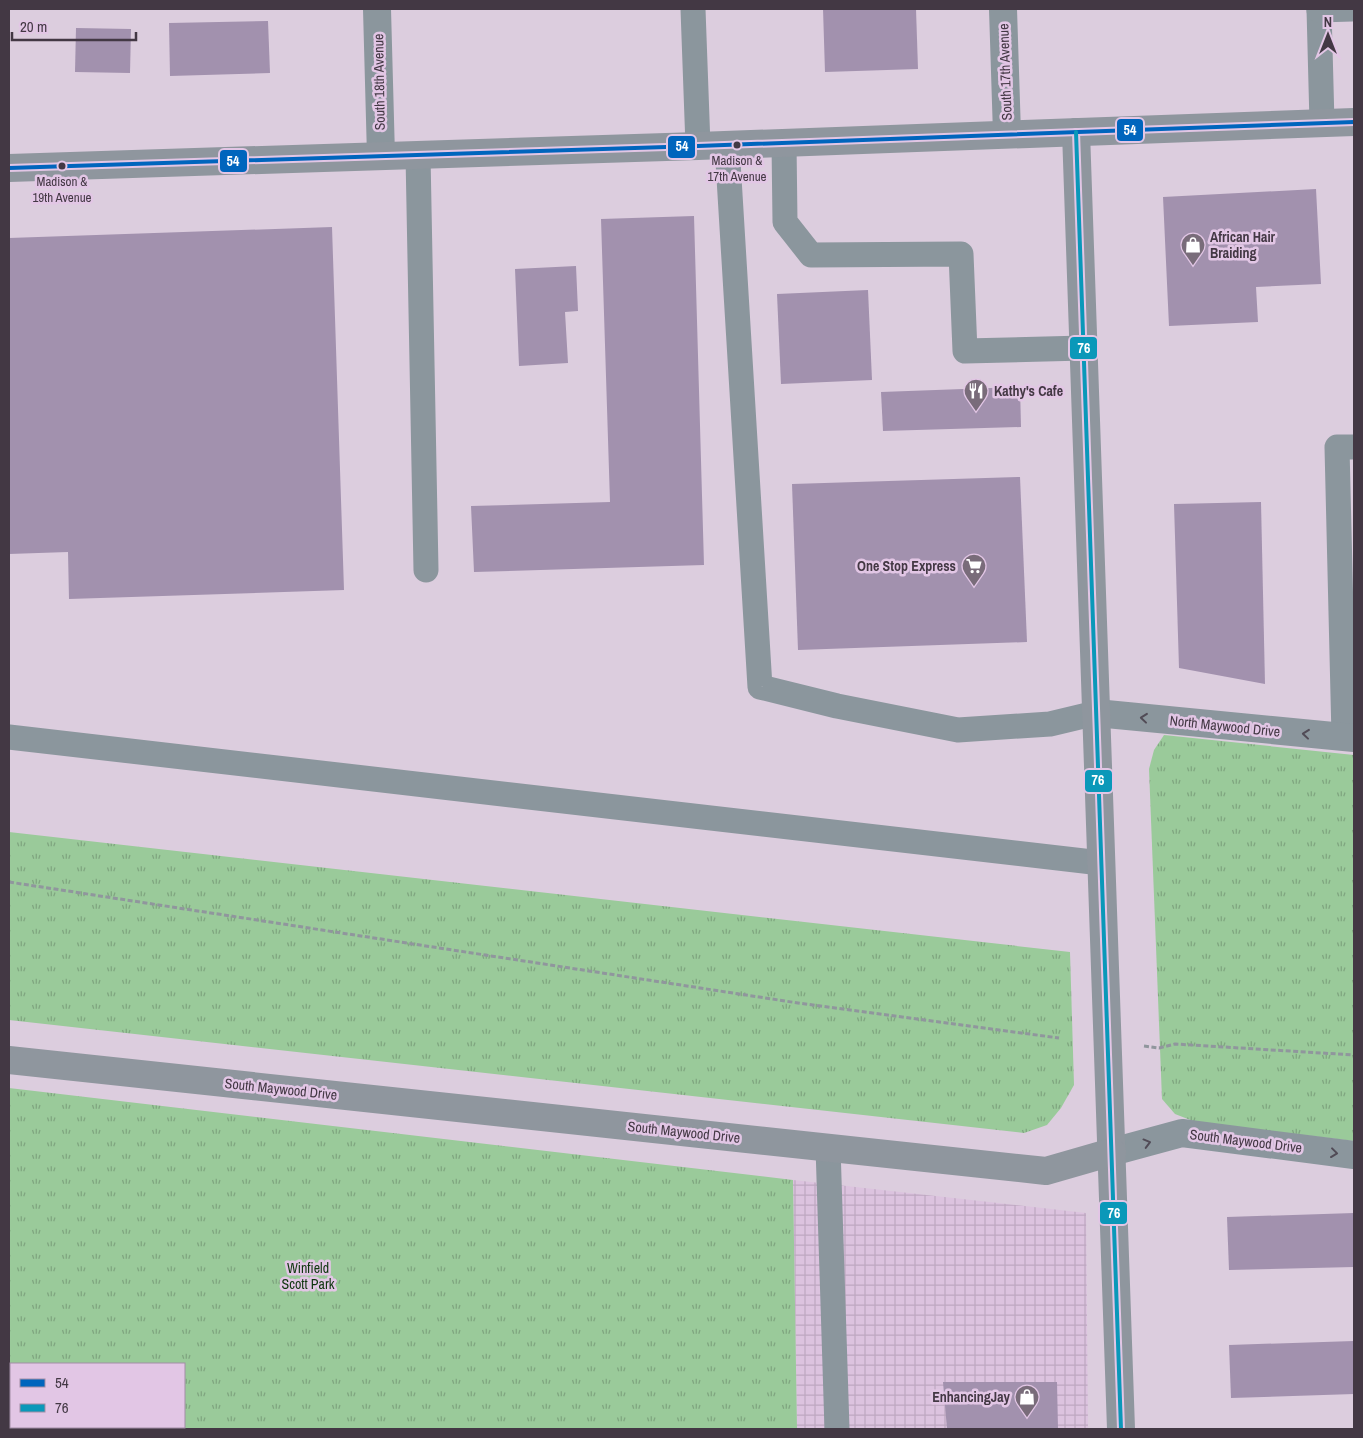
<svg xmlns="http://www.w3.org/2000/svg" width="1363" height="1438" font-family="'Archivo Narrow',sans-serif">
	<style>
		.industrial { fill: url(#industrial-grid) }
		.park { fill: url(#park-tufts); fill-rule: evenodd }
		.building { fill: #a291ae }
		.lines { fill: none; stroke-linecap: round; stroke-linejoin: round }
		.path { stroke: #90969d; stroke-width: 3; stroke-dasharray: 5 2.5; stroke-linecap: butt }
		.lane { stroke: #8b969d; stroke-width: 25 }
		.street { stroke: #8b969d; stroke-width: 28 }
		.secondary { stroke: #8f969e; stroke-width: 28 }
		.bus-1-casing { stroke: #e2c6e5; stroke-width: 8 }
		.bus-2-casing { stroke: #e2c6e5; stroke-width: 8 }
		.bus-1 { stroke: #0065bd; stroke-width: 4 }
		.bus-2 { stroke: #0a98b9; stroke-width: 4 }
		.oneway { stroke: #514b56 }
		.bus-dot { fill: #433844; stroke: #e2c6e5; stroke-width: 2 }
		.labels { text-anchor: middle; stroke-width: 5; stroke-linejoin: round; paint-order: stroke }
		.bus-label { font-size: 13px; fill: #433844; stroke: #e2c6e5 }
		.street-label { font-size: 14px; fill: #433844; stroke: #e2c6e5 }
		.poi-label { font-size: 14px; font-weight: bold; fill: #433844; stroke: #e2c6e5; text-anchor: start }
		.park-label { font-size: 14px; fill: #0e360e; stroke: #e2c6e5 }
		.line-badge { stroke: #e2c6e5; stroke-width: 2 }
		.badge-label { font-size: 14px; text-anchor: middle; font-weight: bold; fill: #fff }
	</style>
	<defs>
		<pattern id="industrial-grid" width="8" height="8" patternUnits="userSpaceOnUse" patternTransform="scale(1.25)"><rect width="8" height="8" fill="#dcc3df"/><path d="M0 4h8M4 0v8" fill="none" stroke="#bea8c1"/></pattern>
		<pattern id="park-tufts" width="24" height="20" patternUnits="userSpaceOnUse" patternTransform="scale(1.25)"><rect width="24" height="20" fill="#9aca9a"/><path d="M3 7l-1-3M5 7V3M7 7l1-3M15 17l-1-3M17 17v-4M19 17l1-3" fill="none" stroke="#7fa57f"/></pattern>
	</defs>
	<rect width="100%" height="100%" fill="#dccdde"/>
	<path class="industrial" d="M793 1180 1086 1213 1088 1429H797Z"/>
	<g class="park">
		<path d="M1164 735 1354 755V1141L1198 1123 1175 1114 1162 1099 1149 769 1154 750Z"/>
		<path d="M9 832 1070 952 1074 1085 1061 1108 1047 1125 1024 1133 9 1020Z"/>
		<path d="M9 1088 793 1180 797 1429H9ZM11 1364H184V1427H11Z"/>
	</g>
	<g class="building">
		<path d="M823 9H916L918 69 825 72Z"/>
		<path d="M268 21 270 73 170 76 169 23Z"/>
		<path d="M76 28 131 29 130 73 75 72Z"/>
		<path d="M1316 189 1321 284 1256 287 1258 322 1169 326 1163 197Z"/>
		<path d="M694 216 704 565 474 572 471 506 610 502 601 219Z"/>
		<path d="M332 227 344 590 69 599 68 552 9 554V238Z"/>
		<path d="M576 266 578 311 565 312 568 363 519 366 515 269Z"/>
		<path d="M868 290 872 380 781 384 777 294Z"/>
		<path d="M1020 387 1021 427 883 431 881 392Z"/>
		<path d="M1020 477 1027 642 798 650 792 484Z"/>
		<path d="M1261 502 1265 684 1179 668 1174 504Z"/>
		<path d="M1354 1213V1267L1229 1270 1227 1217Z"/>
		<path d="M1354 1341V1394L1231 1398 1229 1345Z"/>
		<path d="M943 1382H1057L1058 1429H947Z"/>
	</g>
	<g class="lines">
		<g class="path">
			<path d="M9 882 798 1003 1059 1038"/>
			<path d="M1144 1046 1159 1048 1175 1044 1354 1055"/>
		</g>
		<g class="lane">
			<path d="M693 9 698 146"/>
			<path d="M1319 9 1322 123"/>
			<path d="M1319 10 1352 9"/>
			<path d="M784 143 785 222 811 255 961 254 965 351 1084 348"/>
			<path d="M727 145 760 687 837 706 958 730 1050 724 1096 713"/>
			<path d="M418 155 426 570"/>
			<path d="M9 737 1101 863"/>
			<path d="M1344 737 1337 447H1354"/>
			<path d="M828 1147 837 1429"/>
		</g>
		<g class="street">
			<path d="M377 9 381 156"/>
			<path d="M1003 9 1007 134"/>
			<path d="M1096 713 1354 738"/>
			<path d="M1112 1152 1182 1133 1354 1155"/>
		</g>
		<g class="secondary">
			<path d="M1076 132 1121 1429"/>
			<path d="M9 168 698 146 1354 122"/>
			<path d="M9 1060 1046 1171 1112 1152"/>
		</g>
		<defs>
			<path id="bus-1" d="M9 168 698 146 1354 122"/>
			<path id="bus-2" d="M1076 132 1121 1429"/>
		</defs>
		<use href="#bus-1" class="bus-1-casing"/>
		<use href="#bus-2" class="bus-2-casing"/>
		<use href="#bus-1" class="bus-1"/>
		<use href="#bus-2" class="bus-2"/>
	</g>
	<defs><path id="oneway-chevron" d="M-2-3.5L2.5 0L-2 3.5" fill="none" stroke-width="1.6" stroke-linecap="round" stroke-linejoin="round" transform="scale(1.25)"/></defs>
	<g class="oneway">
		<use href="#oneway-chevron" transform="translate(1144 718) rotate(-174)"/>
		<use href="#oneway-chevron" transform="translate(1306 734) rotate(-174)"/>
		<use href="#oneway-chevron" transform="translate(1147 1143) rotate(-15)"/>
		<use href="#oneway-chevron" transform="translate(1334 1153) rotate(7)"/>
	</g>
	<defs>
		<symbol id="shop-pin" viewBox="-11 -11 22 30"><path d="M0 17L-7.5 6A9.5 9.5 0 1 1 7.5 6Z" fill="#796c7a" stroke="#e2c6e5"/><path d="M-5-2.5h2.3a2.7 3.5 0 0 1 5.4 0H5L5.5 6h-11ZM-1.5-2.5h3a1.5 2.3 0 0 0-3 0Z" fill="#fff"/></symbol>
		<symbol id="restaurant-pin" viewBox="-11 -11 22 30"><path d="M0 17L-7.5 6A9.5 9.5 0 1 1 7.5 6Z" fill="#796c7a" stroke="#e2c6e5"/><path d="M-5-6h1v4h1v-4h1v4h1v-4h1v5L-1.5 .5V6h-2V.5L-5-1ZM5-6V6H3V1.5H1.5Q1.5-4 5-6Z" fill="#fff"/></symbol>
		<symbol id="supermarket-pin" viewBox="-11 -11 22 30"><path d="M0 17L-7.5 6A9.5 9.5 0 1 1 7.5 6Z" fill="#796c7a" stroke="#e2c6e5"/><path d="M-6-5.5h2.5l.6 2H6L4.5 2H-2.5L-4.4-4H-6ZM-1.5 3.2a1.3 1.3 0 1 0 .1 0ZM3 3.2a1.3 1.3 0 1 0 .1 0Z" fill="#fff"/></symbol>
	</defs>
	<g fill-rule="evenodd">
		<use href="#shop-pin" x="1179" y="231" width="28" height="38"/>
		<use href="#restaurant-pin" x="962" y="377" width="28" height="38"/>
		<use href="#supermarket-pin" x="960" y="552" width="28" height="38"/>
		<use href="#shop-pin" x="1013" y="1383" width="28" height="38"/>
	</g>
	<g class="bus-dot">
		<circle cx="737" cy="145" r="4.5"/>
		<circle cx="62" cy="166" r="4.5"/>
	</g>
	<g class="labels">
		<g class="bus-label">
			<text x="737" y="165">Madison &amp;<tspan x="737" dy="16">17th Avenue</tspan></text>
			<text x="62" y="186">Madison &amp;<tspan x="62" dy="16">19th Avenue</tspan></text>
		</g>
		<g class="street-label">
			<text transform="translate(1005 72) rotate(-92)" y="5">South 17th Avenue</text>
			<text transform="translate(379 82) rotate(-91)" y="5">South 18th Avenue</text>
			<text transform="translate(1225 726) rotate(6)" y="5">North Maywood Drive</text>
			<text transform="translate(281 1089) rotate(6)" y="5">South Maywood Drive</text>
			<text transform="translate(684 1132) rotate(6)" y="5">South Maywood Drive</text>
			<text transform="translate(1246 1141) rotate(7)" y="5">South Maywood Drive</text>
		</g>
		<g class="poi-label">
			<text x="1210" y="242">African Hair<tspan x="1210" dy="16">Braiding</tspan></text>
			<text x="994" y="396">Kathy's Cafe</text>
			<text x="956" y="571" text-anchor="end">One Stop Express</text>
			<text x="1010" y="1402" text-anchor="end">EnhancingJay</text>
		</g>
		<g class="park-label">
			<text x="308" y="1273">Winfield<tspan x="308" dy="16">Scott Park</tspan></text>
		</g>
	</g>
	<g class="line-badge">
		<rect x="1116" y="118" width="28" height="24" rx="5" fill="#0065bd"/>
		<rect x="667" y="135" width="29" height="24" rx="5" fill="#0065bd"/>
		<rect x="219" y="149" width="29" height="24" rx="5" fill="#0065bd"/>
		<rect x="1069" y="336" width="29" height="24" rx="5" fill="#0a98b9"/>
		<rect x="1084" y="769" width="29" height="24" rx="5" fill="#0a98b9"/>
		<rect x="1099" y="1201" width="29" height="24" rx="5" fill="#0a98b9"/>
	</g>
	<g class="badge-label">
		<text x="1130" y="135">54</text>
		<text x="682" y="151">54</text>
		<text x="233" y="166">54</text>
		<text x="1084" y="353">76</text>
		<text x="1098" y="785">76</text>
		<text x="1114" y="1218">76</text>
	</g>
	<rect width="1363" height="1438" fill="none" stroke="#433844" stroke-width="20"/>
	<rect x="10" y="1363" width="175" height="65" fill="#e2c6e5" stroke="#a28da5"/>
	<rect x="20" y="1379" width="25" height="8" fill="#0065bd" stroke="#a28da5"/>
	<text x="55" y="1388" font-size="15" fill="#433844">54</text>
	<rect x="20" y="1404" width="25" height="8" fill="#0a98b9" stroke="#a28da5"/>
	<text x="55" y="1413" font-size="15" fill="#433844">76</text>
	<g transform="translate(1328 35)" stroke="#e2c6e5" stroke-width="4" paint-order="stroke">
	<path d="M0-4L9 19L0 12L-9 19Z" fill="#433844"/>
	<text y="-8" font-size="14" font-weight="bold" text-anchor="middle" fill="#433844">N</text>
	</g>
	<path d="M12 32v8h124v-8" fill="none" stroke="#433844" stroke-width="2.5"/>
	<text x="20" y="32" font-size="15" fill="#433844" stroke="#e2c6e5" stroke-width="4" paint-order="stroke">20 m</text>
</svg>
